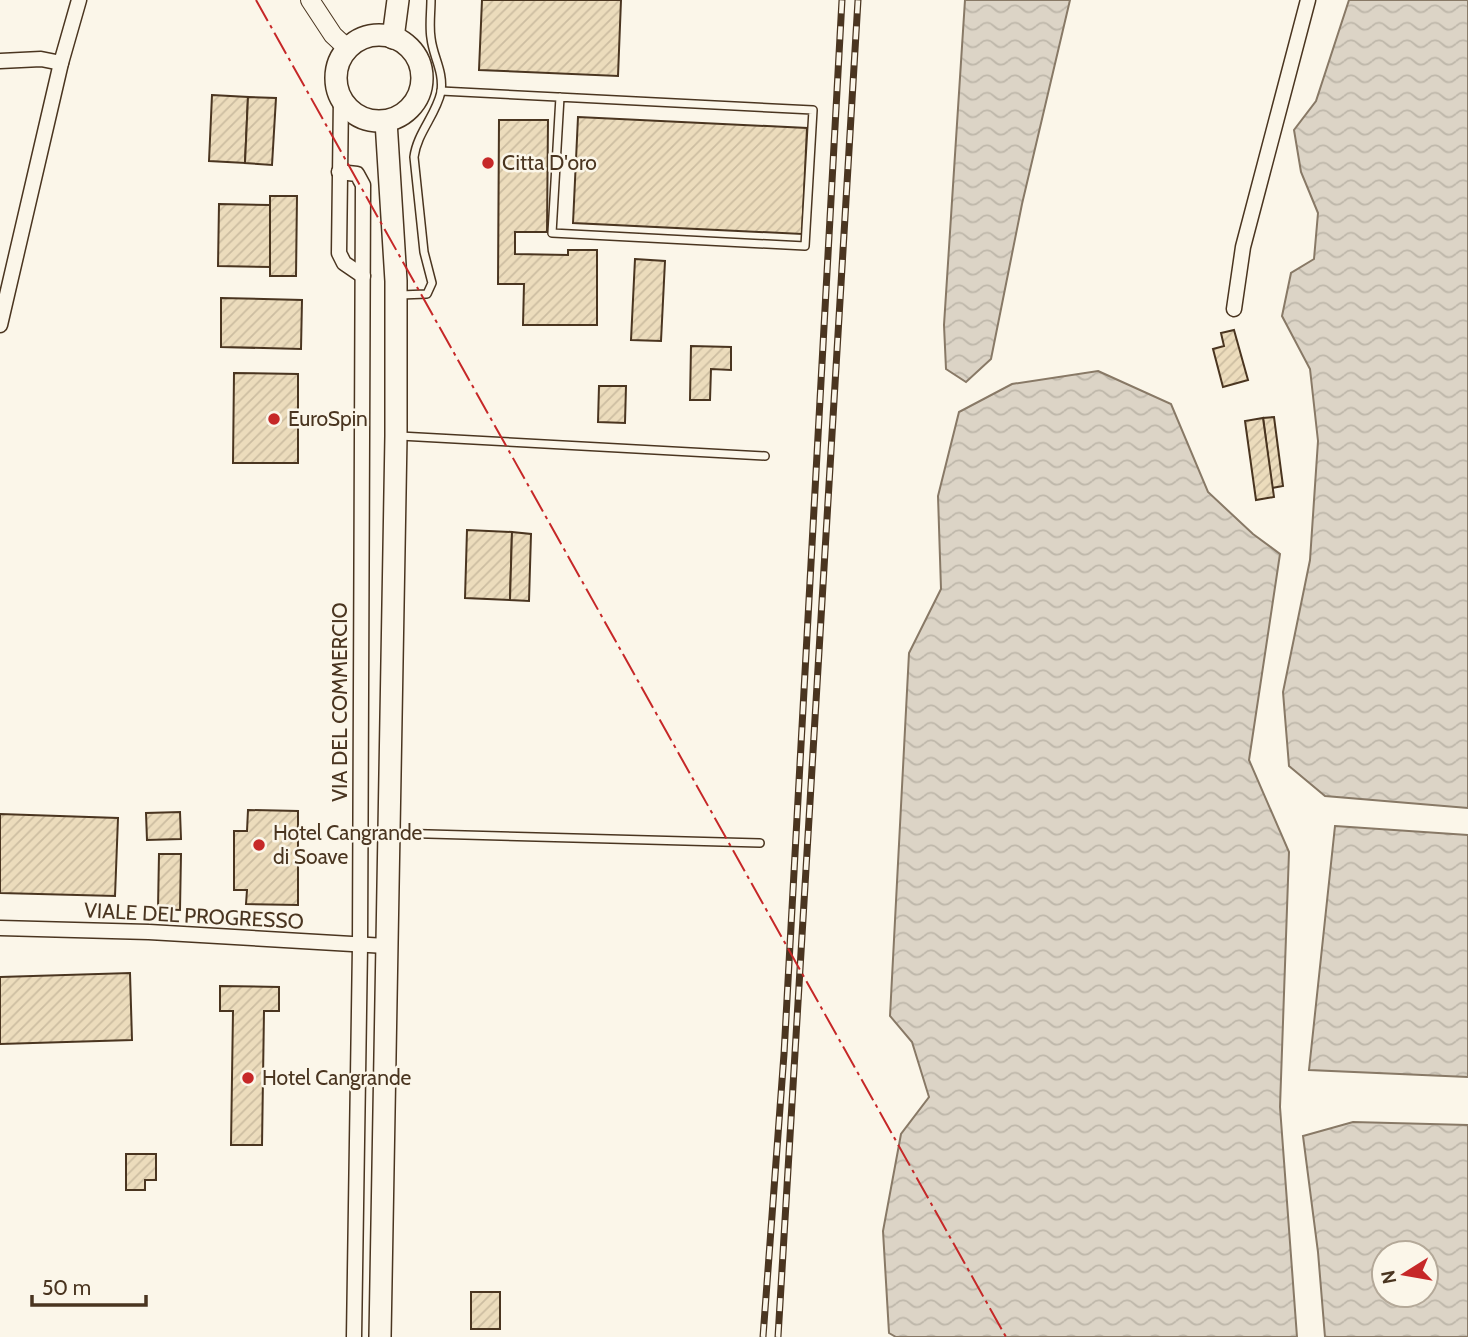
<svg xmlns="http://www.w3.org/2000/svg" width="1468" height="1337" font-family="Cabin,sans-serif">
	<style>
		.water { fill: url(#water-waves); stroke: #887966; stroke-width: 2; fill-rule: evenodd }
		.building { fill: url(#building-hatch); stroke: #4a3520; stroke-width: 2 }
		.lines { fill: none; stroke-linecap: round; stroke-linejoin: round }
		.service-casing { stroke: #4a3520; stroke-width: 10 }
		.minor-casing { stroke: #4a3520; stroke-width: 17 }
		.tertiary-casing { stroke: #4a3520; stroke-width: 20 }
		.primary-casing { stroke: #4a3520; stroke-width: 24 }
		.service { stroke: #fbf6e9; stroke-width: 7 }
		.minor { stroke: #fbf6e9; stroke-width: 14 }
		.tertiary { stroke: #fbf6e9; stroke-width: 18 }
		.primary { stroke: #fbf6e9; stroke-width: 21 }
		.rail-casing { stroke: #4a3520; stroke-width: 7 }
		.rail { stroke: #fbf6e9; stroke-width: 4.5; stroke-dasharray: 13; stroke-linecap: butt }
		.power { stroke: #c62828; stroke-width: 2; stroke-dasharray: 24 5 3.5 5; stroke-linecap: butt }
		.poi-dot { fill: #c62828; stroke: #fbf6e9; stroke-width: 2.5 }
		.labels { text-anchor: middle; stroke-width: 5; stroke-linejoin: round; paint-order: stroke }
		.poi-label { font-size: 21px; fill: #4a3520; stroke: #fbf6e9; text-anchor: start }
		.street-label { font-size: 21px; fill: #4a3520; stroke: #fbf6e9 }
	</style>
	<defs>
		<pattern id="water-waves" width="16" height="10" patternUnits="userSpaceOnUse" patternTransform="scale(1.75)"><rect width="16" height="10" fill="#dcd4c6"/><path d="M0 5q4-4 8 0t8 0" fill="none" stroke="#beb7aa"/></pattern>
		<pattern id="building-hatch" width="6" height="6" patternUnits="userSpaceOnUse" patternTransform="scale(1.75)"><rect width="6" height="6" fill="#ecdcbc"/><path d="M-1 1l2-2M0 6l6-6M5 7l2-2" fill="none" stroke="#ccbda1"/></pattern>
	</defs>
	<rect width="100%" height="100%" fill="#fbf6e9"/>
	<g class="water">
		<path d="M965 0H1070L1022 204 991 359 966 382 946 369 944 325Z"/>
		<path d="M1349 0H1468V808L1325 796 1289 766 1283 692 1310 560 1318 441 1310 369 1282 316 1291 273 1314 259 1318 213 1301 172 1294 130 1316 101Z"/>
		<path d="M1098 371 1171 404 1208 492 1253 534 1280 554 1249 760 1289 852 1280 1107 1297 1337H896L889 1333 883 1231 901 1134 929 1097 912 1042 890 1016 909 653 941 589 938 496 959 412 1012 384Z"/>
		<path d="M1335 826 1468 835V1077L1309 1070Z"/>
		<path d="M1353 1122 1468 1125V1337H1325L1318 1252 1303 1136ZM1384 1253H1426V1295H1384Z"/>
	</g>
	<g class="building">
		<path d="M482 0H621L618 76 479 70Z"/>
		<path d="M212 95 248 97 245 163 209 161Z"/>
		<path d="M248 97 276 98 272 165 245 163Z"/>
		<path d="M578 117 807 128 802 234 573 223Z"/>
		<path d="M499 120H548L547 232H515V254L568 255V250H597V325H523L524 284H498Z"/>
		<path d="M270 196H297L296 276H270Z"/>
		<path d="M219 204 270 205V267L218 266Z"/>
		<path d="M635 259 665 261 661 341 631 340Z"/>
		<path d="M221 298 302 300 301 349 221 347Z"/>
		<path d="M1234 330 1248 380 1223 387 1213 349 1224 346 1221 333Z"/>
		<path d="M691 346 731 347V370L711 369 710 400H690Z"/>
		<path d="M234 373 298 374V463H233Z"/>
		<path d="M599 386H626L625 423 598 422Z"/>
		<path d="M1274 417 1283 486 1272 488 1263 418Z"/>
		<path d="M1263 418 1274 497 1256 500 1245 421Z"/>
		<path d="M467 530 512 532 510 600 465 598Z"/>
		<path d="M512 532 531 534 529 601 510 600Z"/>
		<path d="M248 810 298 811V905L246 904 247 890H234V831H247Z"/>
		<path d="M180 812 181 839 147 840 146 813Z"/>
		<path d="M0 814 118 818 115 896 0 893Z"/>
		<path d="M159 854H181L180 910 158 909Z"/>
		<path d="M130 973 132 1040 0 1044V977Z"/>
		<path d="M220 986 279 987V1011H264L262 1145H231L233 1011H220Z"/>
		<path d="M126 1154H156V1180H145V1190H126Z"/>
		<rect x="471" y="1292" width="29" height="37"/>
	</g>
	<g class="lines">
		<defs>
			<g id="service">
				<path d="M441 91 813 110 805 246 552 233 560 97"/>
				<path d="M400 295 427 294 432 283 424 252 414 157C417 133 436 115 441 92 444 71 433 57 431 38 429 26 431 12 431 0"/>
				<path d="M400 436 765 456"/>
				<path d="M392 833 760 843"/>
			</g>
			<g id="minor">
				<path d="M0 61 41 59 61 63"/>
				<path d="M341 98 339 253 344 263 363 276"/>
				<path d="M339 172 357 174 363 185 360 946 354 1337"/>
				<path d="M1234 309 1243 247 1308 0"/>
				<path d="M0 325 61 63 79 0"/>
				<path d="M0 928 149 932 386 946"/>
			</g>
			<path id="tertiary" d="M310 0 333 35 348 49"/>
			<g id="primary">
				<circle cx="379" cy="78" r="43"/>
				<path d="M393 38 398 0"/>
				<path d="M380 1337 396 436V281L386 121"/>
			</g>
		</defs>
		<use href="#service" class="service-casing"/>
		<use href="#minor" class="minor-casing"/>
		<use href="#tertiary" class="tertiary-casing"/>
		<use href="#primary" class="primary-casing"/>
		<use href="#service" class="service"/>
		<use href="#minor" class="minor"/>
		<use href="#tertiary" class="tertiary"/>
		<use href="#primary" class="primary"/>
		<defs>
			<g id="rail">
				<path d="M763 1337 784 1054 842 0"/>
				<path d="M778 1337 858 0"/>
			</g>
		</defs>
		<use href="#rail" class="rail-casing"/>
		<use href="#rail" class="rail"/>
		<path class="power" d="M256 0 1006 1337"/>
	</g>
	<g class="poi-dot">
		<circle cx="488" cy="163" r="7"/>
		<circle cx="274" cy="419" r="7"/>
		<circle cx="259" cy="845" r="7"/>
		<circle cx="248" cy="1078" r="7"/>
	</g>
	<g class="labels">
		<g class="poi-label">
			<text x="502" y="170">Citta D'oro</text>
			<text x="288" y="426">EuroSpin</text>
			<text x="273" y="840">Hotel Cangrande<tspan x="273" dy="24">di Soave</tspan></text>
			<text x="262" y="1085">Hotel Cangrande</text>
		</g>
		<g class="street-label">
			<text transform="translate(340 702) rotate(-90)" y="7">VIA DEL COMMERCIO</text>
			<text transform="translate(194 916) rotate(3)" y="7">VIALE DEL PROGRESSO</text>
		</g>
	</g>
	<g transform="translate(1405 1274) rotate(259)"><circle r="33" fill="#fbf6e9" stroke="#b4a999" stroke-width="2"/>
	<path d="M0-5L12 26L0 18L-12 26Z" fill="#c62828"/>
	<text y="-10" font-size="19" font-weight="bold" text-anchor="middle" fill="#4a3520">N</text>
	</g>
	<path d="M32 1295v10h114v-10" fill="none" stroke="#4a3520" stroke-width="3.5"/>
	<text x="42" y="1295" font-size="21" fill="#4a3520" stroke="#fbf6e9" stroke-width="5" paint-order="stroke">50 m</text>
</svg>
